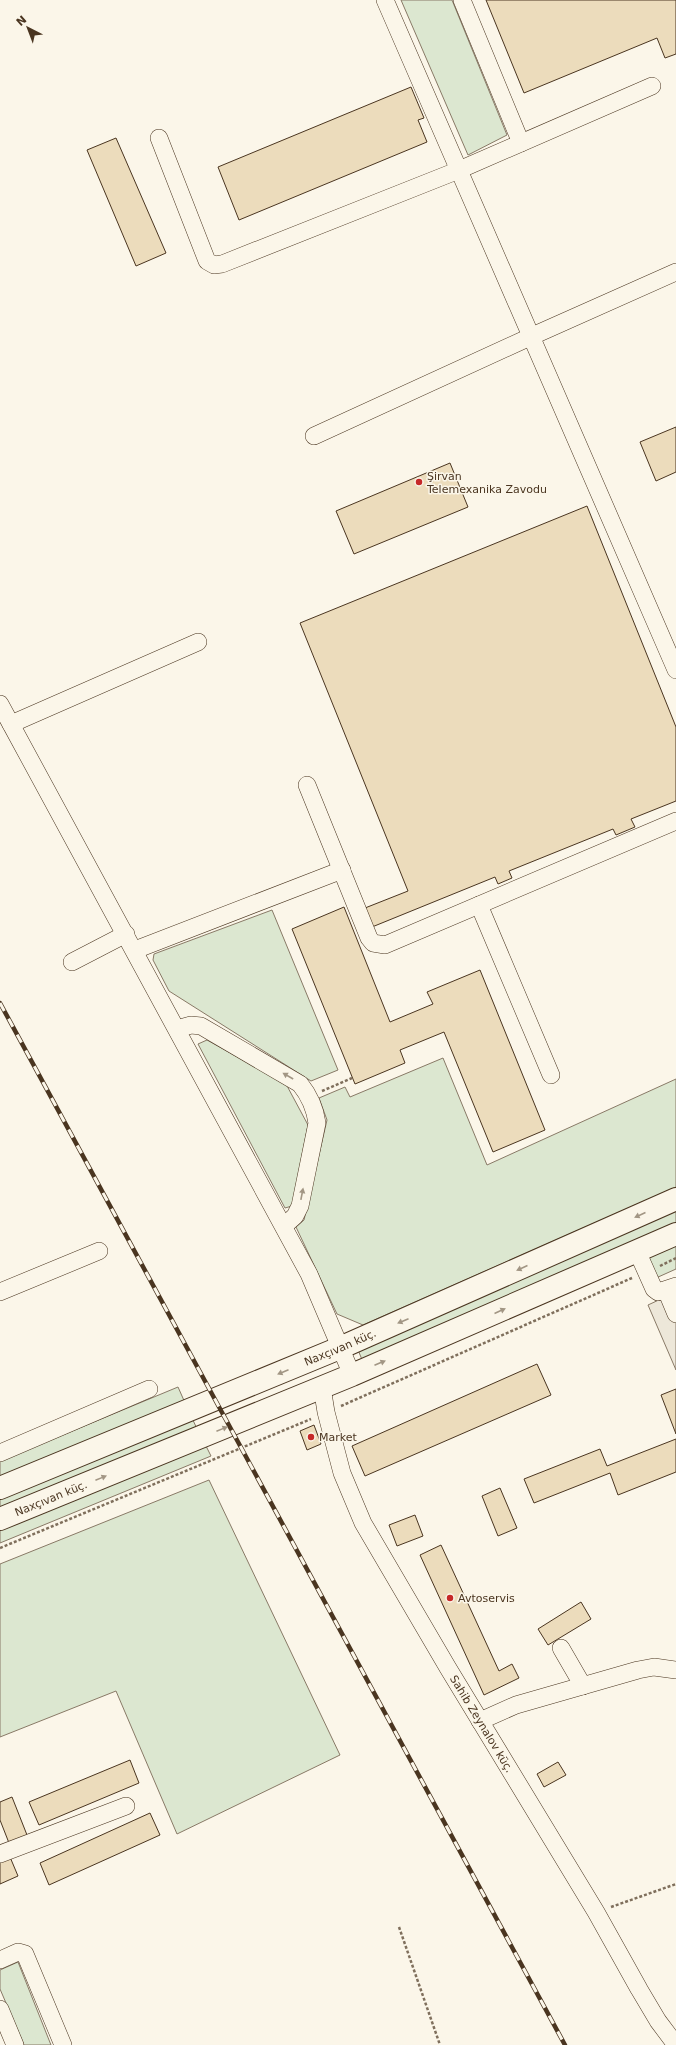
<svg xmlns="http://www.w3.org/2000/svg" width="676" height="2045" font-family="'DejaVu Sans',sans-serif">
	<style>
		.green { fill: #dce7d0; stroke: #887966 }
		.parking { fill: #ede7d9; stroke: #887966 }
		.building { fill: #ecdcbc; stroke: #4a3520 }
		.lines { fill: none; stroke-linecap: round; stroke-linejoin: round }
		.minor-casing { stroke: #4a3520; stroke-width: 18 }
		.major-casing { stroke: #4a3520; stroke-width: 24 }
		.path { stroke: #7f6f5c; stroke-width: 2.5; stroke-dasharray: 3 2; stroke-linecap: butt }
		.minor { stroke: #fbf6e9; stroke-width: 17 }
		.major { stroke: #fbf6e9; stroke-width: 22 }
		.rail-casing { stroke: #4a3520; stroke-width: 4.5 }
		.rail { stroke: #fbf6e9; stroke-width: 3; stroke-dasharray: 9; stroke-linecap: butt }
		.oneway { fill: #a29684 }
		.poi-dot { fill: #c62828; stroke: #fbf6e9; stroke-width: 1.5 }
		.labels { text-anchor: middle; stroke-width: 3; stroke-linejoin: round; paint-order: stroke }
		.poi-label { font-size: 11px; fill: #4a3520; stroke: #fbf6e9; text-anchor: start }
		.street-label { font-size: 11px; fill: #4a3520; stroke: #fbf6e9 }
	</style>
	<rect width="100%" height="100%" fill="#fbf6e9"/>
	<g class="green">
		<path d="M401 0H452L507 135 468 155Z"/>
		<path d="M272 910 338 1070 311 1081 169 991 153 960 154 954Z"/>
		<path d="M207 1040 286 1084 308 1125 292 1206 285 1208 198 1044Z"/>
		<path d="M443 1058 487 1165 676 1079V1187L363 1325 337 1314 296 1227 304 1220 327 1120 319 1098 345 1087 350 1097Z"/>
		<path d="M676 1209V1224L363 1362 358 1350Z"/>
		<path d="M676 1244V1269L656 1278 647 1256Z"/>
		<path d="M178 1387 186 1405 0 1481V1461Z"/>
		<path d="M192 1418 198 1431 0 1511V1496Z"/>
		<path d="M204 1442 211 1456 0 1543V1527Z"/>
		<path d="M209 1480 340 1755 177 1834 116 1691 0 1737V1564Z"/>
		<path d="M18 1962 51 2045H24L0 1989V1970Z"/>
	</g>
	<path class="parking" d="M676 1292V1370L648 1305Z"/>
	<g class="building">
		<path d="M486 0H676V54L665 58 657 38 524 93Z"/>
		<path d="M411 87 424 118 418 120 427 142 239 220 218 167Z"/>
		<path d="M116 138 166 253 136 266 87 150Z"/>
		<path d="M676 427V472L656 481 640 442Z"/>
		<path d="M450 463 468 507 354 554 336 511Z"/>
		<path d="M587 506 676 727V801L631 819 635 827 616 835 613 829 509 871 512 878 498 884 495 877 372 927 365 908 408 891 300 623Z"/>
		<path d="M344 907 390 1022 433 1004 427 992 480 970 545 1130 493 1152 444 1032 400 1050 405 1063 355 1084 292 929Z"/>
		<path d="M537 1364 551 1395 365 1476 352 1446Z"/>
		<path d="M676 1389V1434L661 1395Z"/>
		<path d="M314 1425 321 1444 307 1450 300 1431Z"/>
		<path d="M676 1439V1472L618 1495 610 1473 534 1503 524 1479 600 1449 607 1466Z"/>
		<path d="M500 1488 517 1528 498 1536 482 1496Z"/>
		<path d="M415 1515 423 1536 397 1546 389 1525Z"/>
		<path d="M441 1545 499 1671 512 1664 519 1678 484 1695 420 1555Z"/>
		<path d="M581 1602 591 1619 548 1645 538 1629Z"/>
		<path d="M130 1760 139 1783 39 1825 29 1802Z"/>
		<path d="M558 1762 566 1775 544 1787 537 1774Z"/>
		<path d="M12 1797 27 1835 9 1843 0 1820V1802Z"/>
		<path d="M150 1813 160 1835 49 1885 40 1863Z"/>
		<path d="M10 1857 18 1876 0 1884V1861Z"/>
	</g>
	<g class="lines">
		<defs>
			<g id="minor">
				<path d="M385 0 676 670"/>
				<path d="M462 0 521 143"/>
				<path d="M159 138 207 261 214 265 222 264 459 170 652 86"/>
				<path d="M314 436 530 337 676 272"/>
				<path d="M0 704 309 1274 352 1375"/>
				<path d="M11 724 198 642"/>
				<path d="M307 785 369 938 373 943 385 945 676 821"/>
				<path d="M479 905 551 1075"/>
				<path d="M135 950 342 870"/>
				<path d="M72 962 126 934"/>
				<path d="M177 1029 191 1025 201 1026 300 1084C309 1095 315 1109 317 1123L300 1206 295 1216 284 1226"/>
				<path d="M637 1251 654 1289 658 1292 676 1286"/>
				<path d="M666 1290 676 1314"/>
				<path d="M0 1292 99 1251"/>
				<path id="s1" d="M322 1387 326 1412 342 1473 363 1523 448 1668 596 1912 639 1989 658 2021 676 2045"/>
				<path d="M0 1453 149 1389"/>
				<path d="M561 1648 583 1686"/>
				<path d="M480 1721 516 1705 638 1670 654 1667 676 1670"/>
				<path d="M0 1854 126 1806"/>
				<path d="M0 1960 18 1952 25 1954 63 2045"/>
				<path d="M0 2009 15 2045"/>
			</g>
			<g id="major">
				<path id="s2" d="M0 1488 342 1347 676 1199"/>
				<path id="s3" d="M0 1519 352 1375 676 1234"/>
			</g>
		</defs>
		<use href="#minor" class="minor-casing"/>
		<use href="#major" class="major-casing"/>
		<g class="path">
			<path d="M322 1091 352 1078"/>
			<path d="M660 1266 676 1258"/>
			<path d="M341 1406 632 1278"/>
			<path d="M0 1548 311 1419"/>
			<path d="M611 1907 676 1884"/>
			<path d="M399 1927 440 2045"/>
		</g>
		<use href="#minor" class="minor"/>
		<use href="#major" class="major"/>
		<defs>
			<path id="rail" d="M0 1003 565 2045"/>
		</defs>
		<use href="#rail" class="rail-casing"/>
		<use href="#rail" class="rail"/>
	</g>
	<defs><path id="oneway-solid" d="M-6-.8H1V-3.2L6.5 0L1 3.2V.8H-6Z"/></defs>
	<g class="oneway">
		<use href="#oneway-solid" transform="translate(288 1076) rotate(-150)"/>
		<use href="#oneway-solid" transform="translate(302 1194) rotate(-79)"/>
		<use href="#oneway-solid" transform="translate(640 1215) rotate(156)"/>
		<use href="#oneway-solid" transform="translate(522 1268) rotate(156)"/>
		<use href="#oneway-solid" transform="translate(500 1311) rotate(-24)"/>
		<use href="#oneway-solid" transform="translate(403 1321) rotate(157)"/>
		<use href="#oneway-solid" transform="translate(380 1363) rotate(-23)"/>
		<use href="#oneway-solid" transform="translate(283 1372) rotate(157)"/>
		<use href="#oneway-solid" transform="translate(222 1429) rotate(-22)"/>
		<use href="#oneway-solid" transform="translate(101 1478) rotate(-22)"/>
	</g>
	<g class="poi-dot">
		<circle cx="419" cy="482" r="4"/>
		<circle cx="311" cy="1437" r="4"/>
		<circle cx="450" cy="1598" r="4"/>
	</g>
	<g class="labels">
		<g class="poi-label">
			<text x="427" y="480">Şirvan<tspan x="427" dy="13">Telemexanika Zavodu</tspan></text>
			<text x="319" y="1441">Market</text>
			<text x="458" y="1602">Avtoservis</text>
		</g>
		<g class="street-label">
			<text dy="4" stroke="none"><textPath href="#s2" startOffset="368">Naxçıvan küç.</textPath></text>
			<text dy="4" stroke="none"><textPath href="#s3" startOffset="55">Naxçıvan küç.</textPath></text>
			<text dy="4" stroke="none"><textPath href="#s1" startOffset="376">Sahib Zeynalov küç.</textPath></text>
		</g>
	</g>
	<g transform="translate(28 28) rotate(318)" stroke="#fbf6e9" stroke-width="3" paint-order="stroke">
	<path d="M0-3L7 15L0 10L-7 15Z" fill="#4a3520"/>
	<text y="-6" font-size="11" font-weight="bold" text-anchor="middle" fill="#4a3520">N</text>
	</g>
</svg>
